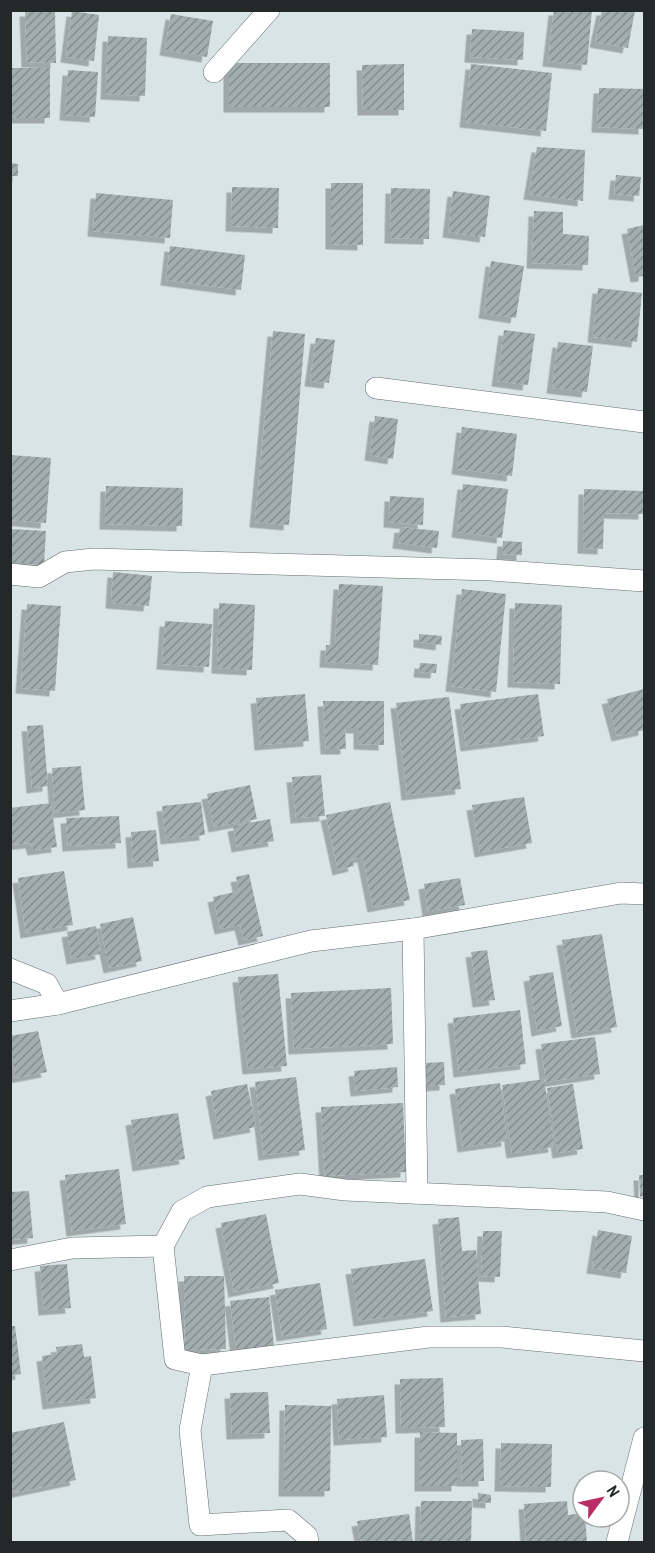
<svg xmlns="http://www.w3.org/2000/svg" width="655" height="1553" font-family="'Archivo Narrow',sans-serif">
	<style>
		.building { fill: url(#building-hatch); filter: url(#shadow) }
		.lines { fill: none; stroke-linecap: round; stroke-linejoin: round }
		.minor-casing { stroke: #646e70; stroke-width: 22 }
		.minor { stroke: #fff; stroke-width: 21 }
	</style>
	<defs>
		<pattern id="building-hatch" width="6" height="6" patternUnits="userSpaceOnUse" patternTransform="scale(1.5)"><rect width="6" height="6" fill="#a2adaf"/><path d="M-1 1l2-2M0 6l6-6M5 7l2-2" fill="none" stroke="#848d8e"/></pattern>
		<filter id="shadow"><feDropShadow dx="-5.5" dy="5.5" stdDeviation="0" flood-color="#0004"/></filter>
	</defs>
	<rect width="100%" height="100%" fill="#d9e4e6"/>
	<g class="building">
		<path d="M554 10H592L587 65 548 61Z"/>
		<path d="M602 10H635L628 48 595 42Z"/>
		<path d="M25 11 55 12 56 63 27 62Z"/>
		<path d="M72 11 99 15 94 61 66 57Z"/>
		<path d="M171 14 213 21 207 57 165 50Z"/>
		<path d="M472 29 524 32 523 60 470 57Z"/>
		<path d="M108 36 147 38 145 96 106 94Z"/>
		<rect x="229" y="63" width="101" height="44"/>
		<path d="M404 64V110H363L362 65Z"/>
		<path d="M471 64 552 73 546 131 465 122Z"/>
		<rect x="10" y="68" width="40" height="50"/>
		<path d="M68 70 98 72 95 117 65 115Z"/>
		<path d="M599 88 644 89V129L597 127Z"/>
		<path d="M537 147 585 150 583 201 529 194Z"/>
		<path d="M10 163 18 164V176H10Z"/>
		<path d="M616 175 641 177 639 196 614 194Z"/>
		<path d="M331 183H363V245L331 244Z"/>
		<path d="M232 187 279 188 278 228 231 226Z"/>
		<path d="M391 188 430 189 429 239 390 238Z"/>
		<path d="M453 191 490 196 485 237 448 232Z"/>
		<path d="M96 193 173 200 170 238 93 231Z"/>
		<path d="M534 211 563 212V234L589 236 588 265 532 263Z"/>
		<path d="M644 225V276L636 277 627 229Z"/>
		<path d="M170 246 245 255 241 290 166 280Z"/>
		<path d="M491 261 524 266 516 318 484 313Z"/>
		<path d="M598 288 642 293 637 342 593 337Z"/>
		<path d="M504 330 535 334 528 385 497 381Z"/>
		<path d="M273 331 305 334 289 525 255 522Z"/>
		<path d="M316 338 335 340 329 383 310 381Z"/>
		<path d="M558 342 593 346 587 392 552 388Z"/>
		<path d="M375 416 398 419 393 459 370 455Z"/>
		<path d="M462 427 517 434 512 476 457 469Z"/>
		<path d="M10 455 51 458 46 523 10 520Z"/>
		<path d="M463 484 508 489 502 538 457 532Z"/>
		<path d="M106 486 183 488 182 526 105 524Z"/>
		<path d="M584 489 644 491V514L604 513 603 549 583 548Z"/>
		<path d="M390 496 424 498 423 525 389 522Z"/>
		<path d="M400 527 439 531 437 548 398 543Z"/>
		<path d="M10 529 46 531 44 565 10 563Z"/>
		<path d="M503 541 522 542V555L502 554Z"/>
		<path d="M113 572 152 576 149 606 111 603Z"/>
		<path d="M339 584 383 586 378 665 325 662 326 645H335Z"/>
		<path d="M462 589 506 594 496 692 451 686Z"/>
		<path d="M219 603 255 605 252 670 217 668Z"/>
		<path d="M515 603 562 605 560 684 513 682Z"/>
		<path d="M27 604 61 606 55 691 21 688Z"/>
		<path d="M165 621 212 624 209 667 162 664Z"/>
		<path d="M419 634 442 636 441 645 419 642Z"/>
		<path d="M420 663 437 664 436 673 419 672Z"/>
		<path d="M644 689V730L617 736 607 699Z"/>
		<path d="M305 694 309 741 260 745 256 698Z"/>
		<path d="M538 694 544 736 466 746 460 704Z"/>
		<path d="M449 697 461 789 407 795 396 703Z"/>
		<path d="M323 701H384V745L359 744V728H345L346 749H326Z"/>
		<path d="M43 725 48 786 32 788 27 726Z"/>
		<path d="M81 766 85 810 55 813 52 768Z"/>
		<path d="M321 775 325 816 296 818 292 777Z"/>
		<path d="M250 785 257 819 214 827 207 794Z"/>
		<path d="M524 797 532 843 480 852 472 805Z"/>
		<path d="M201 802 205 835 166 839 162 806Z"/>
		<path d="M390 802 410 900 373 907 363 857 352 859 354 866 338 870 326 815Z"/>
		<path d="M51 803 57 847 33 850 31 843 10 845V808Z"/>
		<path d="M119 816 121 843 68 846 66 818Z"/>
		<path d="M270 819 274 841 237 847 233 826Z"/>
		<path d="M156 830 159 861 133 863 131 832Z"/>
		<path d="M64 871 73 925 26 933 18 878Z"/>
		<path d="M249 874 263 936 244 940 240 925 220 929 213 897 239 891 236 877Z"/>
		<path d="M460 878 465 905 428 911 424 884Z"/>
		<path d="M133 917 142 961 109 968 100 924Z"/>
		<path d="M96 926 101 954 72 959 67 932Z"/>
		<path d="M602 934 617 1027 577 1033 562 940Z"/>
		<path d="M487 950 495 1000 478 1002 471 952Z"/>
		<path d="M553 972 562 1026 537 1031 529 976Z"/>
		<path d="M278 974 287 1066 248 1069 238 977Z"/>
		<path d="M391 988 393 1044 294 1049 291 993Z"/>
		<path d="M520 1010 526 1064 459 1072 453 1018Z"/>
		<path d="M38 1031 47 1072 15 1078 10 1036Z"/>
		<path d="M595 1037 600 1074 546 1082 541 1044Z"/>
		<path d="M444 1062 445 1085 427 1086 425 1063Z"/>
		<path d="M397 1067 398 1087 356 1091 354 1071Z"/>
		<path d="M296 1077 305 1150 264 1155 255 1082Z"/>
		<path d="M544 1079 554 1147 512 1153 502 1085Z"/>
		<path d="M500 1083 507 1141 463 1147 455 1089Z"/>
		<path d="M247 1084 256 1127 219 1134 211 1091Z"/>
		<path d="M573 1084 583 1149 558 1153 547 1088Z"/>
		<path d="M403 1103 406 1172 325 1176 321 1107Z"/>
		<path d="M178 1113 185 1159 138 1166 131 1120Z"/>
		<path d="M119 1169 126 1224 72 1231 65 1175Z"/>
		<path d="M639 1175H644V1196L640 1197Z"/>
		<path d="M29 1191 33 1238 10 1240V1192Z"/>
		<path d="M266 1214 279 1283 234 1292 221 1223Z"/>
		<path d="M459 1217 462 1251 476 1250 481 1314 446 1317 438 1219Z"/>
		<path d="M598 1230 632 1236 626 1273 592 1268Z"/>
		<path d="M483 1231H502L500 1277 481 1276Z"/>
		<path d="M425 1259 433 1311 359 1321 351 1269Z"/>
		<path d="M67 1264 71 1308 44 1310 40 1266Z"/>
		<path d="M184 1276H224L226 1349 185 1350Z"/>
		<path d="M320 1283 327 1329 282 1336 275 1290Z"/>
		<path d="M269 1297 274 1346 236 1350 230 1301Z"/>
		<path d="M10 1326H15L21 1374 10 1376Z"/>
		<path d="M82 1344 84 1357 91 1356 96 1398 48 1404 42 1356 57 1354 56 1347Z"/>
		<path d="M443 1378 445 1427 401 1428 400 1379Z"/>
		<path d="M268 1392 270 1433 232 1434 230 1393Z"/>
		<path d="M384 1395 387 1437 339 1440 337 1399Z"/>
		<path d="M285 1405 331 1406 330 1491H284Z"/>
		<path d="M64 1422 76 1480 14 1493 10 1474V1433Z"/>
		<path d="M420 1432 457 1433V1486H420Z"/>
		<path d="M483 1439 484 1481H462L461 1440Z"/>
		<path d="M501 1443 552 1444 551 1487 500 1486Z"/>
		<path d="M478 1493 491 1495V1503L478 1502Z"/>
		<path d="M421 1501H472L471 1542H420Z"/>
		<path d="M567 1501 568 1515 583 1513 585 1517 587 1542H526L524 1504Z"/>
		<path d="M409 1514 413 1542H361L357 1521Z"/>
	</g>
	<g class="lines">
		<defs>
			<g id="minor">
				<path d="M214 72 269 10"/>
				<path d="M376 388 644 422"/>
				<path d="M10 574 39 577 65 562 94 559 491 570 644 581"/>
				<path d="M413 929 417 1193"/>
				<path d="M10 969 47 984 58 1004"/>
				<path d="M10 1011 58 1004 311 941 413 929 621 893 644 894"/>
				<path d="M163 1246 175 1359 202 1365"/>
				<path d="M10 1260 72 1248 163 1246 182 1211 207 1197 300 1184 345 1190 607 1202 644 1210"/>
				<path d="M308 1542 307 1536 288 1520 200 1525 190 1430 202 1365 429 1337H502L644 1351"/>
				<path d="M617 1542 644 1438"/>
			</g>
		</defs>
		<use href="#minor" class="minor-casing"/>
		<use href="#minor" class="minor"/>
	</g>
	<rect width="655" height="1553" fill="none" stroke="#232828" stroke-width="24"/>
	<g transform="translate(601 1499) rotate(57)"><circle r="28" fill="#ffffff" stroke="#a7a9a9" stroke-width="1.5"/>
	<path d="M0-4.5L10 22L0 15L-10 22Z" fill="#b92d66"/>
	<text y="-9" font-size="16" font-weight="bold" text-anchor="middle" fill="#232828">N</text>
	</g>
</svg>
